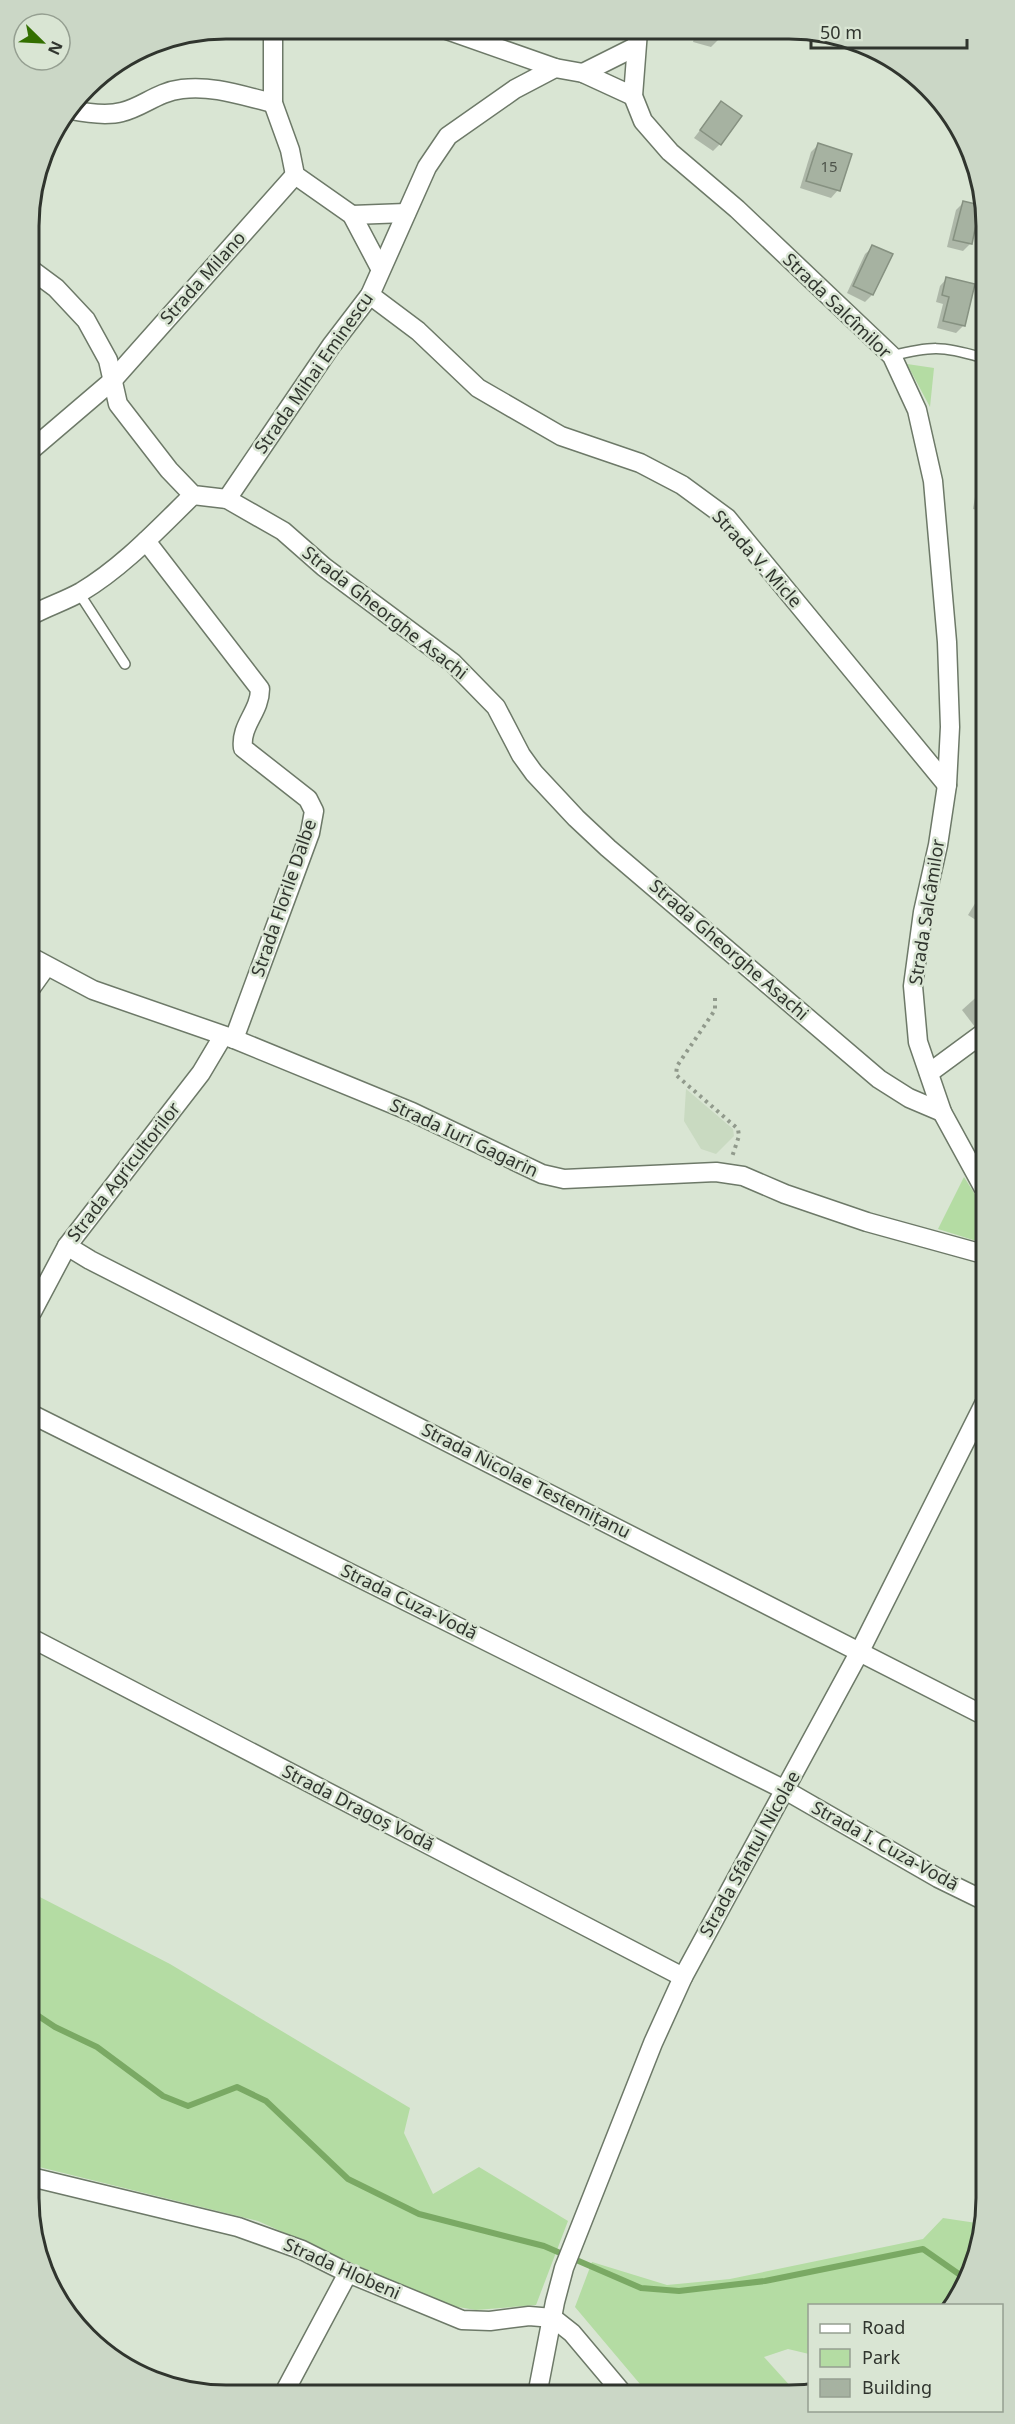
<svg xmlns="http://www.w3.org/2000/svg" width="1015" height="2424" font-family="'Noto Sans',sans-serif">
	<style>
		.built { fill: #c9dac1 }
		.green { fill: #b4dca3 }
		.shadow { fill: #0003 }
		.lines { fill: none; stroke-linecap: round; stroke-linejoin: round }
		.stream { stroke: #7aa964; stroke-width: 6 }
		.building { fill: #a6b2a1; stroke: #869181; stroke-width: 1.5 }
		.service-casing { stroke: #6d7968; stroke-width: 12 }
		.minor-casing { stroke: #6d7968; stroke-width: 21 }
		.path { stroke: #919a8c; stroke-width: 4; stroke-dasharray: 3 4.5; stroke-linecap: butt }
		.service { stroke: #fff; stroke-width: 9 }
		.minor { stroke: #fff; stroke-width: 18 }
		.labels { text-anchor: middle; stroke-width: 5; stroke-linejoin: round; paint-order: stroke }
		.number-label { font-size: 15px; fill: #4e544b }
		.street-label { font-size: 18px; fill: #30352e; stroke: #d9e5d3 }
		.rim { fill: none; stroke: #30352e; stroke-width: 3 }
	</style>
	<rect width="100%" height="100%" fill="#d9e5d3"/>
	<path class="built" d="M686 1089 733 1129 734 1136 716 1154 701 1149 684 1121Z"/>
	<g class="green">
		<path d="M907 364 934 368 930 407Z"/>
		<path d="M964 1177 983 1207V1243L938 1229Z"/>
		<path d="M34 1894 170 1964 410 2108 404 2133 433 2194 479 2167 568 2221 536 2305 476 2310 446 2305 258 2221 35 2166Z"/>
		<path d="M943 2218 983 2224 976 2262 952 2305 810 2306 809 2354 788 2349 764 2357 793 2389 645 2390 575 2307 592 2262 667 2285 730 2279 923 2239Z"/>
	</g>
	<g class="shadow">
		<path d="M696 31 721 32 718 40 711 47 693 42Z"/>
		<path d="M721 103 720 144 713 151 694 138Z"/>
		<path d="M818 145 838 190 831 198 800 188 811 152Z"/>
		<path d="M974 162 980 176V179L970 176Z"/>
		<path d="M963 203 980 207 971 243 963 251 947 247 956 210Z"/>
		<path d="M873 247 872 295 865 302 847 293 865 254Z"/>
		<path d="M947 278 973 285 963 326 956 333 937 328 943 304 936 302 940 286Z"/>
		<path d="M981 490V511L973 509 975 497Z"/>
		<path d="M982 892V924L968 915Z"/>
		<path d="M982 992V1021L975 1027 962 1010Z"/>
	</g>
	<g class="lines">
		<path class="stream" d="M34 2013 55 2027 97 2047 163 2096 188 2106 237 2087 266 2101 348 2179 419 2214 544 2246 641 2288 679 2291 765 2281 923 2249 966 2279"/>
	</g>
	<g class="building">
		<path d="M721 101 742 116 721 145 700 130Z"/>
		<path d="M818 143 852 154 840 191 806 181Z"/>
		<path d="M963 201 980 205 972 244 953 240Z"/>
		<path d="M872 245 893 254 873 295 853 286Z"/>
		<path d="M946 277 975 284 965 326 943 321 949 297 942 295Z"/>
	</g>
	<g class="lines">
		<defs>
			<g id="service">
				<path d="M892 356C931 346 942 346 980 357"/>
				<path d="M79 593 125 664"/>
			</g>
			<g id="minor">
				<path d="M273 29V103L290 150 295 175 352 215 380 268"/>
				<path d="M447 30 555 68"/>
				<path d="M638 31 633 96 643 121 670 152 737 209 892 356 917 410 933 481 947 642 950 727 947 785 938 845 923 912 913 986 918 1042 942 1112 983 1187"/>
				<path d="M583 73 635 47"/>
				<path d="M71 110C86 113 107 116 122 112 143 107 157 92 182 89 213 85 243 96 273 103"/>
				<path d="M352 215 406 213"/>
				<path d="M29 268 56 288 86 320 108 360 118 404 169 470 193 495 227 499 283 531 324 567 453 663 496 707 521 755 534 773 576 818 608 848 879 1079 909 1098 942 1112"/>
				<path d="M370 295 418 331 478 388 561 436 640 463 682 485 727 518 947 785"/>
				<path d="M30 451 112 381 295 175"/>
				<path d="M227 499 331 346 370 295 427 167 448 136 515 89 555 68 583 73 633 96"/>
				<path d="M146 541 260 689C260 712 240 725 243 748L308 799 314 811 310 833 234 1039"/>
				<path d="M30 616C46 607 65 601 81 592 123 567 158 529 193 495"/>
				<path d="M31 957 93 990 234 1039 412 1112 542 1174 564 1179 716 1172 743 1176 785 1194 867 1222 983 1254"/>
				<path d="M31 988 46 967"/>
				<path d="M929 1073 982 1034"/>
				<path d="M67 1246 90 1260 985 1716"/>
				<path d="M32 1312 67 1246 201 1073 223 1036"/>
				<path d="M33 1415 785 1790 938 1878 985 1901"/>
				<path d="M33 1639 683 1977"/>
				<path d="M35 2178 238 2227 302 2250 348 2273 462 2320 490 2321 529 2316 553 2318 572 2333 620 2390"/>
				<path d="M538 2390 555 2302 564 2268 653 2043 683 1977 860 1651 984 1404"/>
				<path d="M285 2391 348 2273"/>
			</g>
		</defs>
		<use href="#service" class="service-casing"/>
		<use href="#minor" class="minor-casing"/>
		<path class="path" d="M715 998V1010L677 1066 676 1075 738 1129 739 1136 732 1157"/>
		<use href="#service" class="service"/>
		<use href="#minor" class="minor"/>
	</g>
	<g class="labels">
		<g class="number-label">
			<text x="829" y="172">15</text>
		</g>
		<g class="street-label">
			<text transform="translate(203 278) rotate(-48)" y="6">Strada Milano</text>
			<text transform="translate(837 306) rotate(44)" y="6">Strada Salcîmilor</text>
			<text transform="translate(314 373) rotate(-55)" y="6">Strada Mihai Eminescu</text>
			<text transform="translate(757 559) rotate(48)" y="6">Strada V. Micle</text>
			<text transform="translate(385 613) rotate(38)" y="6">Strada Gheorghe Asachi</text>
			<text transform="translate(284 898) rotate(-71)" y="6">Strada Florile Dalbe</text>
			<text transform="translate(927 912) rotate(-81)" y="6">Strada Salcâmilor</text>
			<text transform="translate(729 950) rotate(41)" y="6">Strada Gheorghe Asachi</text>
			<text transform="translate(464 1138) rotate(25)" y="6">Strada Iuri Gagarin</text>
			<text transform="translate(124 1172) rotate(-52)" y="6">Strada Agricultorilor</text>
			<text transform="translate(526 1481) rotate(27)" y="6">Strada Nicolae Testemițanu</text>
			<text transform="translate(409 1602) rotate(26)" y="6">Strada Cuza-Vodă</text>
			<text transform="translate(358 1808) rotate(27)" y="6">Strada Dragoș Vodă</text>
			<text transform="translate(885 1846) rotate(29)" y="6">Strada I. Cuza-Vodă</text>
			<text transform="translate(750 1854) rotate(-61)" y="6">Strada Sfântul Nicolae</text>
			<text transform="translate(342 2269) rotate(24)" y="6">Strada Hlobeni</text>
		</g>
	</g>
	<path d="M0 0H1015V2424H0ZM226 39H789A187 187 0 0 1 976 226V2198A187 187 0 0 1 789 2385H226A187 187 0 0 1 39 2198V226A187 187 0 0 1 226 39Z" fill="#cbd7c6" fill-rule="evenodd"/>
	<path class="rim" d="M226 39H789A187 187 0 0 1 976 226V2198A187 187 0 0 1 789 2385H226A187 187 0 0 1 39 2198V226A187 187 0 0 1 226 39Z"/>
	<rect x="808" y="2304" width="195" height="108" fill="#d9e5d3" stroke="#959f91" stroke-width="1.5"/>
	<rect x="820" y="2324" width="30" height="9" fill="#ffffff" stroke="#959f91" stroke-width="1.5"/>
	<text x="862" y="2334" font-size="18" fill="#30352e">Road</text>
	<rect x="820" y="2349" width="30" height="18" fill="#b4dca3" stroke="#959f91" stroke-width="1.5"/>
	<text x="862" y="2364" font-size="18" fill="#30352e">Park</text>
	<rect x="820" y="2379" width="30" height="18" fill="#a6b2a1" stroke="#959f91" stroke-width="1.5"/>
	<text x="862" y="2394" font-size="18" fill="#30352e">Building</text>
	<g transform="translate(42 42) rotate(114)"><circle r="28" fill="#d9e5d3" stroke="#959f91" stroke-width="1.5"/>
	<path d="M0-4.5L10 22L0 15L-10 22Z" fill="#336f00"/>
	<text y="-9" font-size="16" font-weight="bold" text-anchor="middle" fill="#30352e">N</text>
	</g>
	<path d="M811 39v9h156v-9" fill="none" stroke="#30352e" stroke-width="3"/>
	<text x="820" y="39" font-size="18" fill="#30352e" stroke="#d9e5d3" stroke-width="4.5" paint-order="stroke">50 m</text>
</svg>
